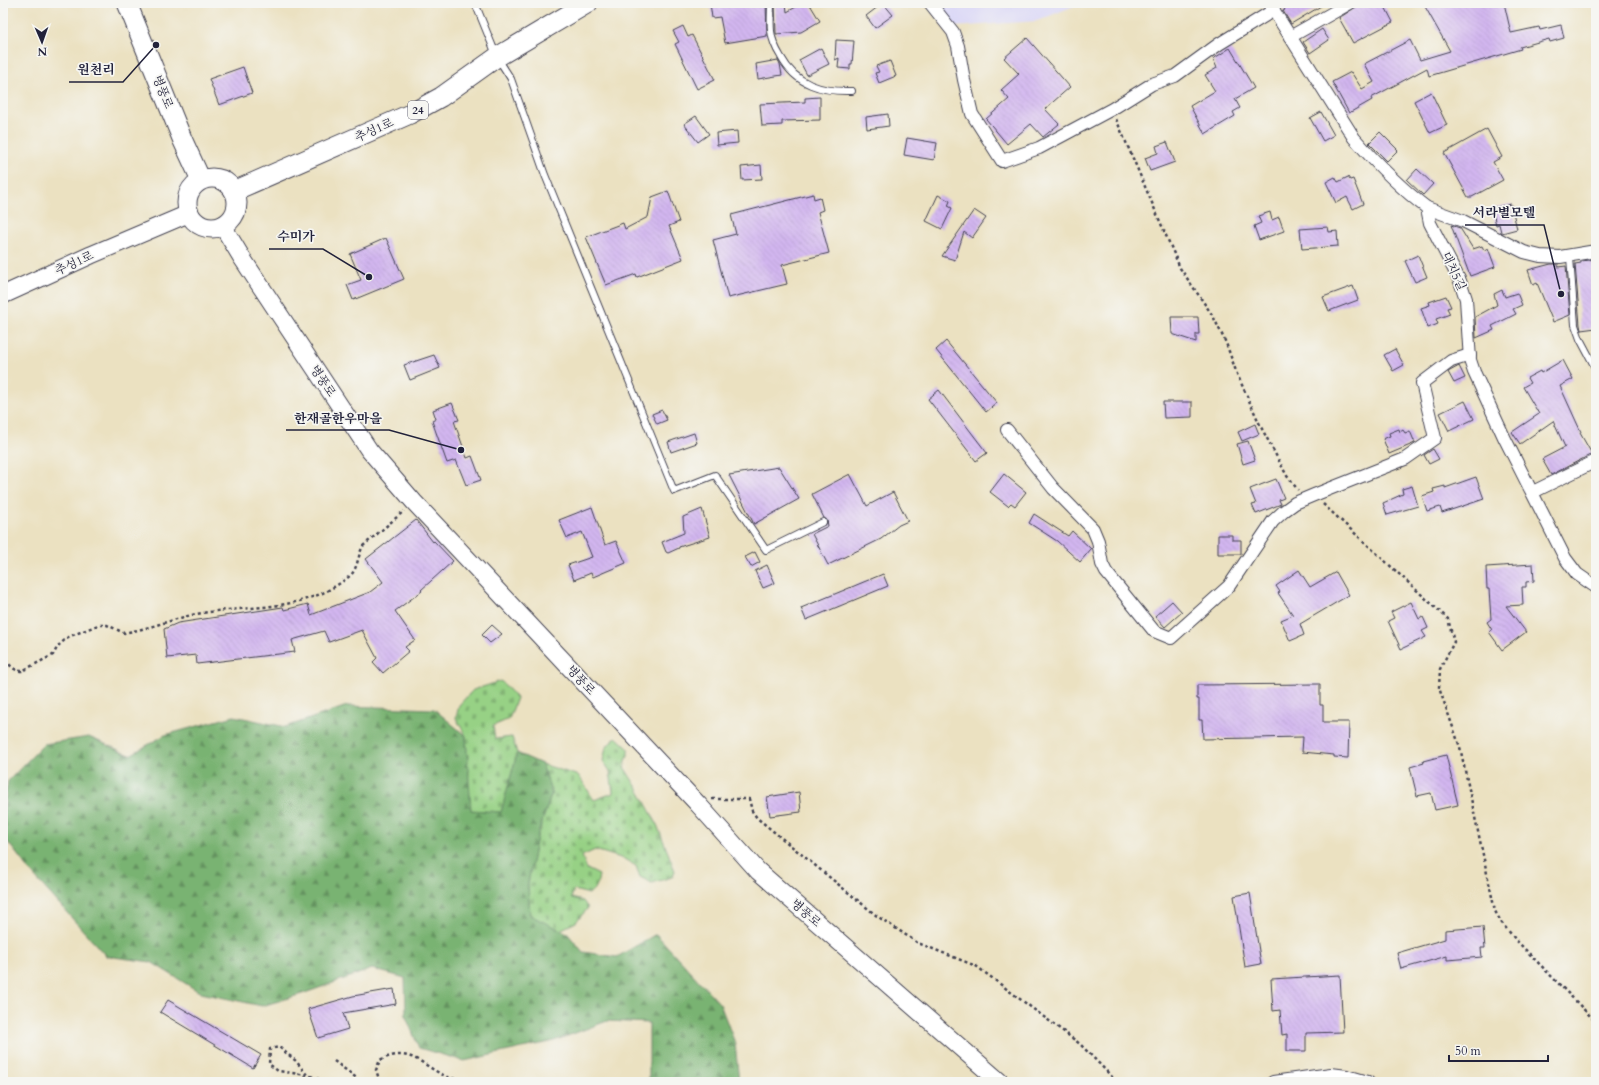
<svg xmlns="http://www.w3.org/2000/svg" width="1599" height="1085" font-family="Cardo,'Noto Serif KR',serif">
	<style>
		.built { fill: #d9d6f7 }
		.forest { fill: url(#forest-firs); stroke: #4e6a56 }
		.cemetery { fill: url(#cemetery-stones); stroke: #5c7a60 }
		.building { fill: url(#building-back-hatch) }
		.lines { fill: none; stroke-linecap: round; stroke-linejoin: round }
		.lane-casing { stroke: #403f4f; stroke-width: 8 }
		.street-casing { stroke: #403f4f; stroke-width: 14 }
		.secondary-casing { stroke: #403f4f; stroke-width: 19 }
		.primary-casing { stroke: #403f4f; stroke-width: 21 }
		.path { stroke: #403f4f; stroke-width: 2.5; stroke-dasharray: 3 3; stroke-linecap: butt }
		.lane { stroke: #fff; stroke-width: 6 }
		.street { stroke: #fff; stroke-width: 12 }
		.secondary { stroke: #fff; stroke-width: 17 }
		.primary { stroke: #fff; stroke-width: 19 }
		.labels { text-anchor: middle; stroke-width: 3.5; stroke-linejoin: round; paint-order: stroke }
		.shield { fill: #f6f6f2; stroke: #626272; stroke-width: 1 }
		.shield-label { font-size: 11px; font-weight: bold; fill: #22223b }
		.street-label { font-size: 12px; fill: #22223b; stroke: #f6f6f2 }
		.leader { fill: none; stroke: #22223b; stroke-width: 1.5 }
		.callout-dot { fill: #22223b; stroke: #f6f6f2; stroke-width: 1.5 }
		.callout-label { font-size: 13px; text-anchor: middle; font-weight: bold; fill: #22223b; stroke: #f6f6f2; stroke-width: 3.5; stroke-linejoin: round; paint-order: stroke }
	</style>
	<defs>
		<pattern id="forest-firs" width="22" height="20" patternUnits="userSpaceOnUse"><rect width="22" height="20" fill="#79b372"/><path d="M5 1l3.5 6h-7zM16 11l3.5 6h-7z" fill="#63915f"/></pattern>
		<pattern id="cemetery-stones" width="16" height="16" patternUnits="userSpaceOnUse"><rect width="16" height="16" fill="#97d185"/><path d="M2 7V4a2 2 0 0 1 4 0v3zM10 15v-3a2 2 0 0 1 4 0v3z" fill="#82b374"/></pattern>
		<pattern id="building-back-hatch" width="6" height="6" patternUnits="userSpaceOnUse"><rect width="6" height="6" fill="#d2b6ef"/><path d="M-1 5l2 2M0 0l6 6M5-1l2 2" fill="none" stroke="#b49cce"/></pattern>
	</defs>
	<rect width="100%" height="100%" fill="#f6f6f2"/>
	<filter id="ink" filterUnits="userSpaceOnUse"><feTurbulence type="fractalNoise" baseFrequency=".025" numOctaves="2"/><feDisplacementMap in="SourceGraphic" scale="8" xChannelSelector="R" yChannelSelector="G"/><feConvolveMatrix kernelMatrix="1 2 1 2 8 2 1 2 1" color-interpolation-filters="sRGB"/></filter>
	<filter id="wash" filterUnits="userSpaceOnUse"><feTurbulence type="fractalNoise" baseFrequency=".012" numOctaves="4" result="noise"/><feDisplacementMap in="SourceGraphic" scale="16" xChannelSelector="R" yChannelSelector="G"/><feGaussianBlur stdDeviation="0.9" result="paint"/><feColorMatrix in="noise" values="0 0 0 0 0 0 0 0 0 0 0 0 0 0 0 0 0 1.4 0 .05"/><feComposite in="paint" operator="in"/></filter>
	<g filter="url(#wash)">
		<rect width="100%" height="100%" fill="#ebe1c1"/>
		<path class="built" d="M934 3H1081L1037 21 953 27Z"/>
		<path class="forest" d="M347 706 434 709 466 736 471 810 501 812 517 753 542 764 552 793 537 837 528 884 530 915 567 933 583 952 617 957 656 934 720 1004 735 1043 739 1082H649V1023L607 1021 554 1041 464 1061 419 1048 406 1017 405 978 372 969 302 994 262 1006 201 993 151 962 106 956 34 876 3 836V816L8 781 44 744 89 737 130 755 165 735 234 716 286 727Z"/>
		<g class="cemetery">
			<path d="M501 681 517 698 509 719 493 726 495 739 512 737 517 753 501 812 471 810 466 736 456 718 459 705 473 690Z"/>
			<path d="M616 737 628 748V755L624 767 638 789 656 822 675 871 672 877 652 883 640 877 636 866 624 859 595 850 582 856 587 869 599 875 597 886 589 894 574 890 571 898 583 901 588 908 576 922 560 930 530 915 528 884 537 837 552 793 542 764 579 776 594 800 613 793 610 771 603 761 606 747Z"/>
		</g>
		<g id="blocks">
			<g class="building">
				<path d="M710 3H766L767 36 725 43 720 17 712 18Z"/>
				<path d="M775 3H786L787 12 803 3H809L820 21 801 32 776 34Z"/>
				<path d="M883 3 893 15 875 28 866 16Z"/>
				<path d="M1281 3H1326L1291 24 1283 11 1285 10Z"/>
				<path d="M1362 3H1383L1393 22 1353 43 1339 18Z"/>
				<path d="M1423 3H1504L1511 33 1539 27 1540 30 1561 25 1564 38 1550 42 1549 39 1520 47 1521 49 1429 76 1427 68 1371 98 1372 100 1349 113 1332 82 1351 72 1362 89 1374 82 1364 64 1410 40 1420 60 1450 51Z"/>
				<path d="M683 26 688 37 692 35 715 80 697 89 675 44 679 42 673 31Z"/>
				<path d="M1322 29 1329 40 1310 53 1303 42Z"/>
				<path d="M1027 38 1070 87 1045 109 1059 124 1043 137 1031 124 1007 144 986 119 1009 99 1001 90 1019 74 1004 58Z"/>
				<path d="M836 40 854 41 852 64H850V69L838 68 839 58 835 60Z"/>
				<path d="M821 48 829 64 807 75 799 60Z"/>
				<path d="M1230 48 1254 88 1235 99 1240 108 1233 112 1235 116 1205 134 1190 106 1215 91 1205 75 1217 68 1213 59Z"/>
				<path d="M778 60 780 64 782 75 758 79 756 64Z"/>
				<path d="M890 61 896 76 879 83 875 73 879 72 876 66Z"/>
				<path d="M243 67 252 93 219 105 209 79Z"/>
				<path d="M1431 92 1447 125 1430 133 1414 101Z"/>
				<path d="M820 97V120L782 121V125L762 126 760 104 805 102V98Z"/>
				<path d="M1321 112 1334 135 1323 141 1310 118Z"/>
				<path d="M888 114 889 126 867 129 866 117Z"/>
				<path d="M696 116 709 134 698 142 684 124Z"/>
				<path d="M1487 129 1502 157 1493 162 1503 180 1472 197H1468L1444 153Z"/>
				<path d="M737 131 738 143 717 145 716 133Z"/>
				<path d="M1380 132 1398 150 1387 161 1369 143Z"/>
				<path d="M907 138 937 143 934 160 904 155Z"/>
				<path d="M1167 142 1175 162 1150 171 1145 158 1158 153 1156 146Z"/>
				<path d="M761 165 762 179 742 180 741 167Z"/>
				<path d="M1417 169 1433 184 1423 195 1407 180Z"/>
				<path d="M1335 177 1338 182 1348 177 1350 180 1353 179 1363 204 1353 209 1347 197 1336 203 1326 182Z"/>
				<path d="M668 191 679 222 669 226 683 259 637 277 636 274 606 285 586 237 623 223 625 229 648 217 652 197Z"/>
				<path d="M813 194 814 199 820 197 823 210 818 212 829 253 782 265 787 284 728 298 713 240 736 234 731 215Z"/>
				<path d="M938 195 950 201 948 206 952 208 942 229 926 221Z"/>
				<path d="M1511 204 1517 229 1502 233 1501 232 1499 224 1496 225 1492 208Z"/>
				<path d="M974 210 986 218 972 238 964 232 955 260 942 256Z"/>
				<path d="M1270 212 1272 220 1279 217 1284 231 1259 240 1254 226 1261 223 1258 216Z"/>
				<path d="M1451 225 1460 228 1473 249 1482 246 1484 250 1488 248 1495 267 1470 276Z"/>
				<path d="M1328 227 1329 232 1337 231 1338 246 1302 249 1300 229Z"/>
				<path d="M386 238 404 279 353 300 347 285 361 280 350 254Z"/>
				<path d="M1418 255 1427 277 1415 282 1405 261Z"/>
				<path d="M1596 259V328L1581 330 1580 325 1575 264 1581 263V261Z"/>
				<path d="M1551 264H1558V267L1566 266 1570 315 1553 322 1537 283 1533 285 1528 270Z"/>
				<path d="M1353 286 1358 300 1329 311 1323 297Z"/>
				<path d="M1502 290 1505 297 1517 293 1522 305 1513 309 1516 314 1492 326 1494 330 1476 338 1475 317 1497 305 1494 294Z"/>
				<path d="M1446 296 1451 307 1447 308 1450 314 1436 319 1438 324 1428 328 1421 308 1430 305 1429 302Z"/>
				<path d="M1171 317H1198L1199 334H1196V342L1172 334Z"/>
				<path d="M946 341 997 403 986 412 936 350Z"/>
				<path d="M1395 349 1404 365 1393 371 1384 355Z"/>
				<path d="M434 355 440 368 410 380 404 365Z"/>
				<path d="M1563 360 1573 379 1560 386 1581 432 1580 433 1592 454 1551 475 1542 459 1565 447 1553 421 1520 444 1512 432 1539 414 1523 387 1530 383 1527 378 1540 371 1541 373Z"/>
				<path d="M1459 366 1465 378 1454 383 1448 372Z"/>
				<path d="M939 390 987 453 976 461 928 399Z"/>
				<path d="M1465 401 1474 419 1449 431 1440 413Z"/>
				<path d="M1163 402H1192V417L1164 418Z"/>
				<path d="M452 403 459 420 454 421 467 458 472 456 481 480 466 485 456 460 447 463 432 421 436 419 433 410Z"/>
				<path d="M662 410 667 420 657 424 652 414Z"/>
				<path d="M1255 424 1259 434 1242 441 1238 432Z"/>
				<path d="M1399 429 1400 432 1403 430 1405 433 1410 431 1415 443 1389 454 1383 439 1390 436 1389 433Z"/>
				<path d="M694 433 697 443 671 452 668 442Z"/>
				<path d="M1248 441 1255 460 1243 464 1237 444Z"/>
				<path d="M1433 449 1439 459 1429 464 1424 455Z"/>
				<path d="M779 467 799 499 754 524 729 475Z"/>
				<path d="M850 474 867 506 893 492 908 521 899 525 881 539 828 565 812 534 828 526 827 520 824 518 812 494Z"/>
				<path d="M1004 474 1026 492 1015 506 1011 503 1008 506 990 492Z"/>
				<path d="M1476 477 1484 499 1442 513 1440 507 1427 511 1422 496 1434 492 1433 489 1445 486V488Z"/>
				<path d="M1276 479 1284 498 1279 500 1281 504 1256 514 1252 505 1256 504 1250 489Z"/>
				<path d="M1412 486 1418 506 1387 515 1383 503 1403 494 1402 489Z"/>
				<path d="M592 507 605 545 616 541 626 563 593 577 591 573 574 580 568 565 592 557 582 532 567 538 559 520Z"/>
				<path d="M702 509 710 537 679 547V548L668 553 666 552 662 542 684 533 683 517Z"/>
				<path d="M1034 514 1068 536 1072 531 1091 549 1080 562 1057 541 1029 523Z"/>
				<path d="M416 520 433 542 434 541 453 561 421 590 422 591 395 611 415 640 405 647 409 651 383 673 373 662 377 658 362 630 329 642 324 631 292 640 295 652 197 664 196 655 167 658 164 629 178 623 283 607 284 610 308 604 311 615 370 592 383 582 366 559Z"/>
				<path d="M1218 535H1232V540H1241V554H1218Z"/>
				<path d="M755 552 760 562 751 567 745 557Z"/>
				<path d="M1533 564 1534 581 1526 582V587H1522L1523 605 1506 606 1526 632 1502 650 1489 632 1492 630 1487 622 1491 619 1489 589H1487L1486 567Z"/>
				<path d="M767 565 775 583 763 588 755 571Z"/>
				<path d="M1299 570 1310 587 1336 572 1349 595 1300 624 1304 635 1290 641 1281 620 1293 615 1278 593 1280 592 1276 586Z"/>
				<path d="M883 574 888 586 806 620 801 608Z"/>
				<path d="M1172 601 1182 612 1165 627 1155 616Z"/>
				<path d="M1411 602 1419 619 1423 617 1428 628 1422 631 1426 637 1401 649 1388 621 1394 618 1391 612Z"/>
				<path d="M492 625 502 634 490 643 482 635Z"/>
				<path d="M1320 684V705H1323V722H1349L1348 758 1334 757V755L1302 752 1303 737 1203 739 1202 720H1199V699H1197V685Z"/>
				<path d="M1446 755 1458 805 1435 810 1431 793 1417 796 1410 767 1424 763 1423 761Z"/>
				<path d="M799 792 801 812 770 816 767 797Z"/>
				<path d="M1250 893 1261 964 1245 967 1234 896Z"/>
				<path d="M1483 927 1485 948H1481L1482 957 1447 960V956L1401 969 1397 953 1445 939V930Z"/>
				<path d="M1340 975 1343 1032 1306 1033V1051H1287V1034L1282 1035 1280 1010 1273 1011 1271 979Z"/>
				<path d="M394 989 396 1004 343 1013 348 1029 318 1038 308 1009 353 996Z"/>
				<path d="M168 1000 261 1055 253 1068 160 1012Z"/>
			</g>
		</g>
	</g>
	<g filter="url(#ink)">
		<use href="#blocks" fill-opacity="0" stroke="#403f4f" stroke-width="1"/>
		<g class="lines">
			<defs>
				<g id="lane">
					<path d="M475 3 497 57 511 79 545 175 674 491 715 475 766 550 823 522"/>
					<path d="M771 3C771 12 770 22 771 31 772 40 776 49 781 57 796 85 822 92 852 91"/>
					<path d="M1570 257 1575 325 1580 339 1596 369"/>
				</g>
				<g id="street">
					<path d="M930 3 953 32 958 46 964 80 972 114 1002 161 1039 148 1112 109 1152 84 1175 76 1219 44 1274 10"/>
					<path d="M1269 3 1354 138C1376 163 1400 188 1427 208L1430 223 1460 281 1466 299 1470 360 1474 372 1504 437 1565 558 1577 574 1596 587"/>
					<path d="M1290 37 1350 3"/>
					<path d="M1427 208 1463 221 1524 252 1540 256 1560 257 1596 251"/>
					<path d="M1007 430 1053 488 1093 529 1098 541 1102 564 1106 572 1154 631 1171 638 1229 586 1273 521 1284 511 1295 503 1314 495 1405 459 1435 438 1422 383 1451 361 1470 355"/>
					<path d="M1533 492 1596 461"/>
					<path d="M1273 1082 1331 1074 1347 1076 1368 1082"/>
				</g>
				<g id="secondary">
					<path d="M222 225 242 258 369 450 414 502 697 803 758 871 1000 1082"/>
					<path d="M3 295 91 255 190 213"/>
				</g>
				<g id="primary">
					<path d="M127 3 183 141 201 180"/>
					<circle cx="212" cy="203" r="25"/>
					<path d="M234 191 410 114 441 97 497 57 588 3"/>
				</g>
			</defs>
			<use href="#lane" class="lane-casing"/>
			<use href="#street" class="street-casing"/>
			<use href="#secondary" class="secondary-casing"/>
			<use href="#primary" class="primary-casing"/>
			<g class="path">
				<path d="M1116 119 1180 268 1213 316 1226 343 1237 374 1261 427 1287 476 1298 490"/>
				<path d="M1323 504 1448 619 1454 642 1440 669 1439 688 1460 747 1495 911 1501 922 1516 940 1596 1022"/>
				<path d="M3 654C7 662 12 671 22 671L53 655 58 646 68 637 98 625H107L124 633 128 632C151 628 173 619 196 614 252 604 304 614 351 575 358 567 358 555 363 546L404 511"/>
				<path d="M712 799H749L752 811 757 818 877 916 918 943 976 966 1080 1044 1117 1082"/>
				<path d="M334 1061 362 1082"/>
				<path d="M307 1075 296 1061 279 1047 270 1049 269 1064 278 1071 307 1075 328 1082"/>
				<path d="M380 1082 376 1070 380 1060C412 1045 422 1067 448 1077 457 1081 479 1080 489 1081"/>
			</g>
			<use href="#lane" class="lane"/>
			<use href="#street" class="street"/>
			<use href="#secondary" class="secondary"/>
			<use href="#primary" class="primary"/>
		</g>
	</g>
	<g class="labels">
		<rect class="shield" x="408" y="101" width="20" height="18" rx="3"/>
		<g class="shield-label">
			<text x="418" y="114">24</text>
		</g>
		<g class="street-label">
			<text transform="translate(163 92) rotate(68)" y="4">병풍로</text>
			<text transform="translate(374 130) rotate(-24)" y="4">추성1로</text>
			<text transform="translate(74 263) rotate(-25)" y="4">추성1로</text>
			<text transform="translate(1454 271) rotate(65)" y="4">대치5길</text>
			<text transform="translate(323 381) rotate(56)" y="4">병풍로</text>
			<text transform="translate(581 680) rotate(47)" y="4">병풍로</text>
			<text transform="translate(806 913) rotate(41)" y="4">병풍로</text>
		</g>
	</g>
	<path class="leader" d="M156 45L123 82H69M1561 294L1544 225H1465M369 277L323 249H269M461 450L389 430H286"/>
	<g class="callout-dot">
		<circle cx="156" cy="45" r="4"/>
		<circle cx="1561" cy="294" r="4"/>
		<circle cx="369" cy="277" r="4"/>
		<circle cx="461" cy="450" r="4"/>
	</g>
	<g class="callout-label">
		<text x="96" y="74">원천리</text>
		<text x="1504" y="217">서라별모텔</text>
		<text x="296" y="241">수미가</text>
		<text x="338" y="423">한재골한우마을</text>
	</g>
	<rect width="1599" height="1085" fill="none" stroke="#f6f6f2" stroke-width="16"/>
	<g transform="translate(42 42) rotate(178)" stroke="#f6f6f2" stroke-width="3" paint-order="stroke">
	<path d="M0-3L7 15L0 10L-7 15Z" fill="#22223b"/>
	<text y="-6" font-size="11" font-weight="bold" text-anchor="middle" fill="#22223b">N</text>
	</g>
	<path d="M1449 1055v6h99v-6" fill="none" stroke="#22223b" stroke-width="2"/>
	<text x="1455" y="1055" font-size="12" fill="#22223b" stroke="#f6f6f2" stroke-width="3" paint-order="stroke">50 m</text>
</svg>
